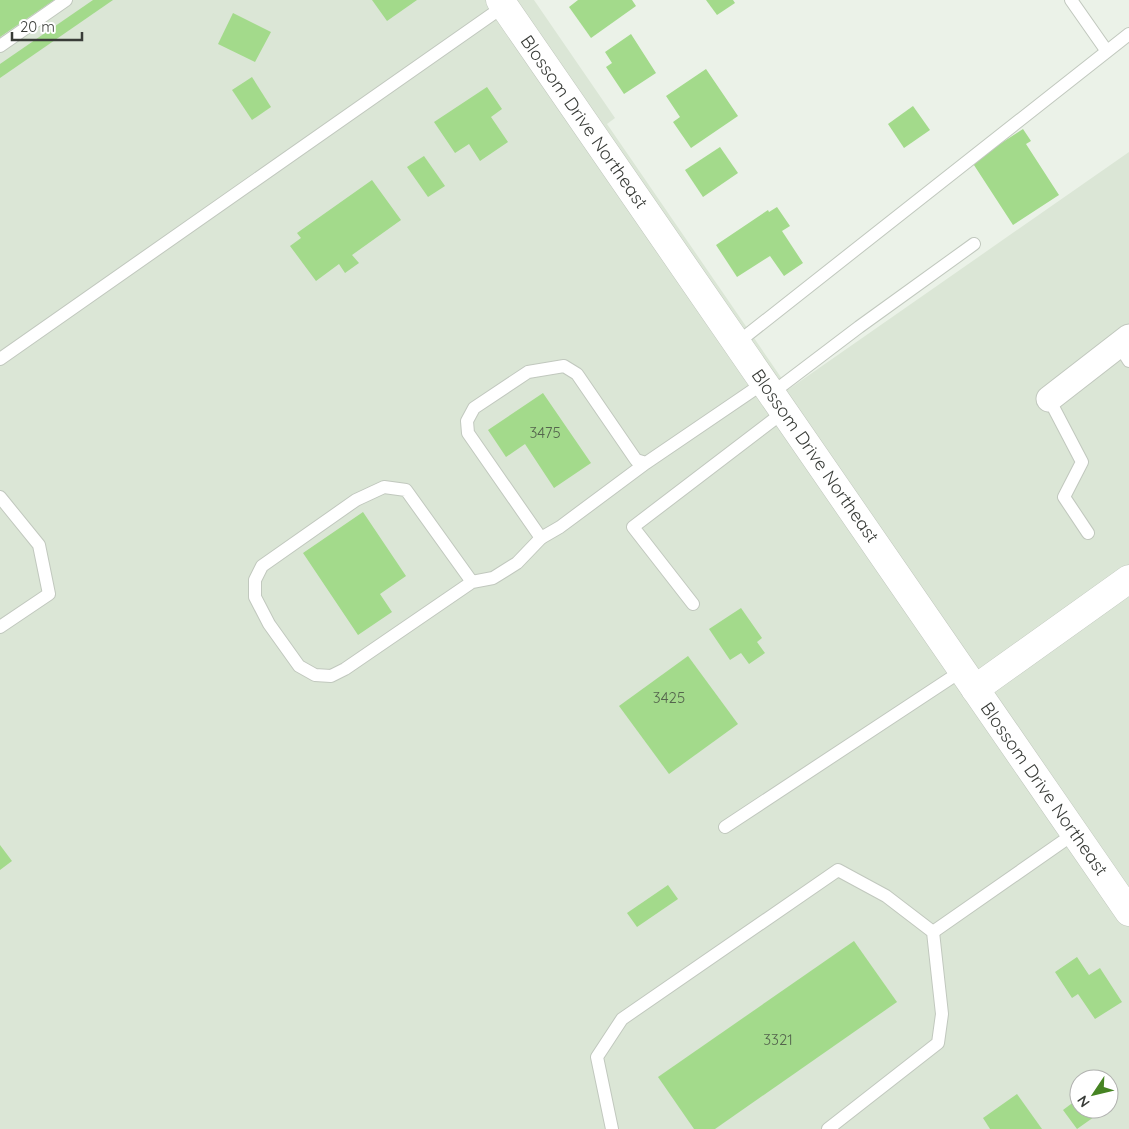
<svg xmlns="http://www.w3.org/2000/svg" width="1129" height="1129" font-family="Quicksand,sans-serif">
	<style>
		.built { fill: #dbe6d6; fill-rule: evenodd }
		.building { fill: #a3da8b }
		.lines { fill: none; stroke-linecap: round; stroke-linejoin: round }
		.service-casing { stroke: #c1c8be; stroke-width: 14 }
		.minor-casing { stroke: #c1c8be; stroke-width: 27 }
		.tertiary-casing { stroke: #c1c8be; stroke-width: 29 }
		.service { stroke: #fff; stroke-width: 12 }
		.minor { stroke: #fff; stroke-width: 25 }
		.tertiary { stroke: #fff; stroke-width: 28 }
		.labels { text-anchor: middle; stroke-width: 4; stroke-linejoin: round; paint-order: stroke }
		.number-label { font-size: 15px; fill: #54644d }
		.street-label { font-size: 18px; fill: #393c38; stroke: #fff }
	</style>
	<rect width="100%" height="100%" fill="#ebf2e8"/>
	<path class="built" d="M0 0H534L615 118 607 124 789 389 1129 152V1129H0ZM1079 1079H1109V1109H1079Z"/>
	<g class="building">
		<path d="M0 0H54L0 37Z"/>
		<path d="M93 0H113L0 78V64Z"/>
		<path d="M372 0H417L387 21Z"/>
		<path d="M578 0H632L636 6 591 38 569 7Z"/>
		<path d="M706 0H733L735 3 717 15Z"/>
		<path d="M233 13 271 32 255 62 218 44Z"/>
		<path d="M631 34 656 73 624 94 606 67 612 63 605 52Z"/>
		<path d="M706 69 738 116 691 148 673 122 680 117 666 96Z"/>
		<path d="M252 77 271 107 252 120 232 90Z"/>
		<path d="M487 87 502 109 491 117 508 142 480 161 469 144 455 153 434 122Z"/>
		<path d="M913 106 930 130 904 148 888 124Z"/>
		<path d="M1023 129 1031 141 1026 144 1059 195 1013 225 972 162Z"/>
		<path d="M720 147 738 173 703 197 685 170Z"/>
		<path d="M424 156 445 186 428 197 407 167Z"/>
		<path d="M372 180 401 220 352 255 359 263 345 273 339 264 316 281 290 246 301 238 297 233Z"/>
		<path d="M777 207 790 226 782 231 803 263 784 276 770 256 737 277 716 245 768 210 769 212Z"/>
		<path d="M543 393 591 463 554 488 525 444 506 457 488 430Z"/>
		<path d="M363 512 406 576 380 594 392 612 358 635 303 553Z"/>
		<path d="M741 608 762 638 757 642 765 653 749 664 741 653 730 660 709 629Z"/>
		<path d="M688 656 738 724 669 774 619 706Z"/>
		<path d="M0 845 12 861 0 870Z"/>
		<path d="M668 885 678 899 637 927 627 913Z"/>
		<path d="M854 941 897 1002 715 1129H694L658 1077Z"/>
		<path d="M1077 957 1089 975 1100 968 1122 1002 1095 1019 1078 994 1072 998 1055 972Z"/>
		<path d="M1017 1094 1042 1129H990L983 1118Z"/>
		<path d="M1079 1098V1109H1088L1094 1117 1077 1129 1063 1110Z"/>
	</g>
	<g class="lines">
		<defs>
			<g id="service">
				<path d="M1071 0 1106 50"/>
				<path d="M0 46 66 0"/>
				<path d="M737 343 1129 34"/>
				<path d="M1119 345 1129 361"/>
				<path d="M0 359 504 6"/>
				<path d="M772 393 859 327 974 244"/>
				<path d="M1049 399 1082 462 1064 497 1088 533"/>
				<path d="M646 463 636 460 577 374 564 366 528 372 474 408 467 421 468 433 541 538 560 527 646 463 765 382"/>
				<path d="M0 497 39 545 49 594 0 627"/>
				<path d="M472 582 345 669 331 676 315 675 299 666 269 624 255 597V580L262 566 356 500 384 487 406 490 472 582 493 578 517 563 541 538"/>
				<path d="M693 604 633 527 785 411"/>
				<path d="M725 827 963 670"/>
				<path d="M933 932 1075 833"/>
				<path d="M612 1129 597 1057 622 1019 838 870 886 896 933 932 942 1014 938 1043 828 1129"/>
			</g>
			<path id="minor" d="M1049 399 1129 337"/>
			<g id="tertiary">
				<path d="M500 0 1129 912"/>
				<path d="M975 689 1129 579"/>
			</g>
		</defs>
		<use href="#service" class="service-casing"/>
		<use href="#minor" class="minor-casing"/>
		<use href="#tertiary" class="tertiary-casing"/>
		<use href="#service" class="service"/>
		<use href="#minor" class="minor"/>
		<use href="#tertiary" class="tertiary"/>
	</g>
	<g class="labels">
		<g class="number-label">
			<text x="545" y="438">3475</text>
			<text x="669" y="703">3425</text>
			<text x="778" y="1045">3321</text>
		</g>
		<g class="street-label">
			<text transform="translate(584 122) rotate(55)" y="6">Blossom Drive Northeast</text>
			<text transform="translate(815 456) rotate(55)" y="6">Blossom Drive Northeast</text>
			<text transform="translate(1044 789) rotate(55)" y="6">Blossom Drive Northeast</text>
		</g>
	</g>
	<g transform="translate(1094 1094) rotate(235)"><circle r="24" fill="#ffffff" stroke="#b0b1af"/>
	<path d="M0-4L9 19L0 12L-9 19Z" fill="#468423"/>
	<text y="-8" font-size="14" font-weight="bold" text-anchor="middle" fill="#393c38">N</text>
	</g>
	<path d="M12 32v8h70v-8" fill="none" stroke="#393c38" stroke-width="2.5"/>
	<text x="20" y="32" font-size="15" fill="#393c38" stroke="#ffffff" stroke-width="4" paint-order="stroke">20 m</text>
</svg>
